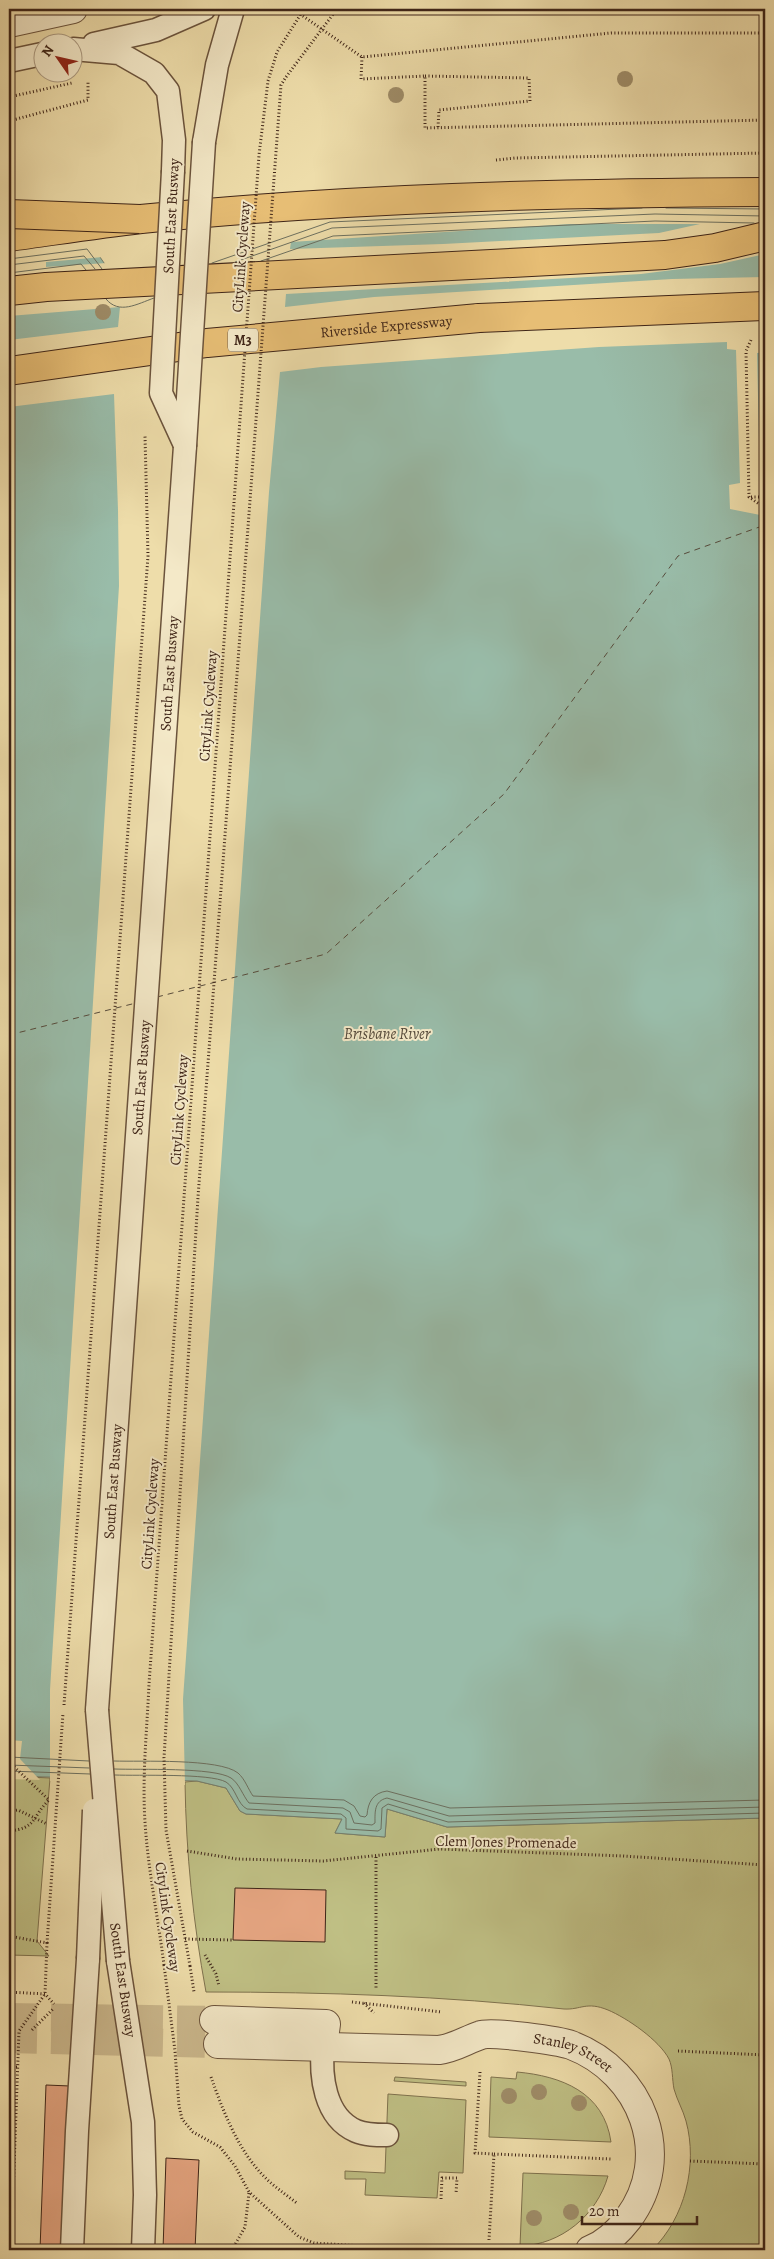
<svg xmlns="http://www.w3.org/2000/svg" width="774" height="2259" font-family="Alegreya,serif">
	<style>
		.green { fill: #bfbf84; stroke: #7f724e }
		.water { fill: #99bca9; stroke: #75806f }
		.pier { fill: #eda; fill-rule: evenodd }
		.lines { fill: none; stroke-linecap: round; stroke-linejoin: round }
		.shore { stroke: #6c7060; stroke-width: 1 }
		.ferry { stroke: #564b3c; stroke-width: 1; stroke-dasharray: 6 5; stroke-linecap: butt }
		.building { fill: #e5a581; stroke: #3f2518 }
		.street-tunnel { stroke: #cbb88d; stroke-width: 28; stroke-dasharray: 28 14; stroke-linecap: butt }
		.lane-casing { stroke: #6b533c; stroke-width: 25 }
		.street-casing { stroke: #6b533c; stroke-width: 30 }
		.highway-casing { stroke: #3f2518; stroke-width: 30 }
		.path { stroke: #3f2518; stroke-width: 3; stroke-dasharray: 1 2.5; stroke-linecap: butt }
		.lane { stroke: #f4e9c8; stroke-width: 22 }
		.street { stroke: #f4e9c8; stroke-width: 28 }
		.highway { stroke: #e7be75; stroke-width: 28 }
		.lane-bridge-casing { stroke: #6b533c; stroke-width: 25; stroke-linecap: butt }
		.highway-bridge-casing { stroke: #3f2518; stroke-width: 30; stroke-linecap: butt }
		.path-bridge { stroke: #3f2518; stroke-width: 3; stroke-dasharray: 1 2.5; stroke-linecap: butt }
		.lane-bridge { stroke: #f4e9c8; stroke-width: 22 }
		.highway-bridge { stroke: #e7be75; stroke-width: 28 }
		.tree { fill: #9f8d69 }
		.labels { text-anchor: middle; stroke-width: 4; stroke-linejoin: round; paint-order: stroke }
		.shield { fill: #f4e9c8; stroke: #75604d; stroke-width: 1 }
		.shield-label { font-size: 14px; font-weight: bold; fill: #3f2518 }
		.street-label { font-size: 15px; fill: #3f2518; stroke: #f4e9c8 }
		.water-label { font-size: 16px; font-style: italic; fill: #564b3c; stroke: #f4e9c8 }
	</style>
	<rect width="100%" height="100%" fill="#eda"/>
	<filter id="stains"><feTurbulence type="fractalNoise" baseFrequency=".004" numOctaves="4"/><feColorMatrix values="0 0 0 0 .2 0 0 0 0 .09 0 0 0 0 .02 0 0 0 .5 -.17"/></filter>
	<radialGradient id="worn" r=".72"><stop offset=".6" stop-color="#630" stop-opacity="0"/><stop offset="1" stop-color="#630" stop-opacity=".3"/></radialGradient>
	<g class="green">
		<path d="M9 1776 50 1778 37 1941 49 1956 9 1955Z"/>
		<path d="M197 1781 226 1788 240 1811 246 1814 342 1819 335 1833 385 1837 387 1809 447 1827 765 1818V2250H652C685 2218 698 2165 686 2121 683 2110 677 2100 674 2089 672 2079 673 2068 669 2059 659 2040 627 2018 608 2010 586 2001 581 2010 564 2009 445 1996 325 1992 206 1992 193 1922 186 1853 185 1782Z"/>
		<path d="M517 2072C561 2076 604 2092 611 2142L489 2137 491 2077 516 2079Z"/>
		<path d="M395 2077 466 2082V2086L394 2081Z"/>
		<path d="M388 2094 466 2100 463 2173 439 2172 437 2198 365 2195 366 2179H345V2171L385 2173Z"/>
		<path d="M523 2173 608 2176C597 2215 561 2245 520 2246Z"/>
	</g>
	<path class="water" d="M765 205V1818L447 1827 387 1809 385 1837 335 1833 342 1819 246 1814 240 1811 226 1788 197 1781 9 1776V254L91 244 122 289 329 217Z"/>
	<g class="pier">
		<path d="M765 202V254L720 264 641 274 286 294 285 307 374 297 672 279 765 277V352L757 353 760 486H765V516L730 509 729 485 740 483 736 350 727 349V342L599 347 321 367 280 372 269 492 183 1699 185 1785 50 1781V1690L119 586 118 510 114 394 9 407V340L118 327 120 307 9 316V252L91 241 103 257 46 262V267L107 263 123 287 329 215ZM570 224H700L659 233 443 244 290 249 291 242Z"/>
		<path d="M9 1740 22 1741 20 1759 40 1780 9 1779Z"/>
	</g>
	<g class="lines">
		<g class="shore">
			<path d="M666 208 765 209"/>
			<path d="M9 259 87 249 102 269"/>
			<path d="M261 261 333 236 655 221 754 223"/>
			<path d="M235 262 332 228 655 214 765 216"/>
			<path d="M212 263 330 222 642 208"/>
			<path d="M9 265 84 256 95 269"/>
			<path d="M9 273 81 264 86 270"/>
			<path d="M106 299C119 315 137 304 154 298"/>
			<path d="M9 1757 89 1761"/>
			<path d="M114 1761C141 1762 219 1758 238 1773 245 1779 248 1789 253 1796L344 1800 354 1806 360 1816 365 1817 367 1815C368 1802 373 1793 387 1791L450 1808 765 1800"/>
			<path d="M9 1765 89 1768"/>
			<path d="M114 1769C139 1770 214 1767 231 1778 239 1783 243 1796 249 1803L343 1808 350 1812 354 1823 372 1825 375 1823C375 1812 374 1801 387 1798L449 1816 765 1807"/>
			<path d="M9 1771 90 1774"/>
			<path d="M115 1775C138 1776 210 1773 226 1782 236 1788 237 1804 247 1809L341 1814 346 1818V1829L378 1831 381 1829 382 1808 388 1804 448 1822 765 1813"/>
		</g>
		<g class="ferry">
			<path d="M157 997 326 954 504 794 678 556 765 525"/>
			<path d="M9 1035 136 1003"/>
		</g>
	</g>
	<g class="building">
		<path d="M235 1888 326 1890 325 1942 233 1940Z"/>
		<path d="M46 2085 70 2086 64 2250H40Z"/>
		<path d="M166 2158 199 2160 195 2250H163Z"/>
	</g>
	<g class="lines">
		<g class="street-tunnel">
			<path d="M9 2017 214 2020"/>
			<path d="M9 2039 218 2044"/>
		</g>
		<defs>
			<g id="lane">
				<path d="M94 44 156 30 204 9"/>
				<path d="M73 49 119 53 154 73 168 91 174 140 173 171"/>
				<path d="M9 61 42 54"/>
				<path d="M204 142 217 65 233 9"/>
				<path id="s1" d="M97 1710 185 446"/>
				<path d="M118 1961 143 2122 145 2195 143 2250"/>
				<path d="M323 2046C320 2075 324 2117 356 2131 365 2135 376 2135 387 2135"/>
				<path d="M72 2250 77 2131 88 1959"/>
			</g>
			<g id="street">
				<path d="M9 23 73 9"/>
				<path d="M214 2020 326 2024 323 2046"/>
				<path id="s2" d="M218 2044 439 2050C455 2048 466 2040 481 2035 491 2031 560 2041 571 2045 642 2072 675 2156 628 2219 618 2232 605 2244 590 2250"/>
			</g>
			<g id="highway">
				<path d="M9 237C53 231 97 224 141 219 348 198 557 193 765 192"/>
				<path d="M9 291 46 287 665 255 715 248 765 236"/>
				<path id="s3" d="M9 371 207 343 479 318"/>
			</g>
		</defs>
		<use href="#lane" class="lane-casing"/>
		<use href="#street" class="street-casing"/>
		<use href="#highway" class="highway-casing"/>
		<g class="path">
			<path d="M300 14 362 57 611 33H765"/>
			<path d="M362 57 361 79 425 76V128L765 120"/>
			<path d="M425 76 529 78 530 101 439 110 438 127"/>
			<path d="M286 77 337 9"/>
			<path d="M268 81 277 52 304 9"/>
			<path d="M9 97 72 83"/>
			<path d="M9 121 88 100V82"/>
			<path d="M496 160 515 158 765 153"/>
			<path d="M751 340 746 351 749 497 765 508"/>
			<path d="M751 497H765"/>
			<path d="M9 1762 49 1800C31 1818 37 1828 9 1831"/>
			<path d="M187 1851 237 1859 323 1861 440 1849 623 1856 765 1865"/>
			<path d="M376 1857V1989"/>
			<path d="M9 1936 47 1943 45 1994 19 2031 11 2250"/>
			<path d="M185 1939 233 1940"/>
			<path d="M205 1955 216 1974 219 1986"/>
			<path d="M164 1965 175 2051 179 2106 182 2119 193 2132 220 2147 235 2166 249 2192 299 2237 314 2243 426 2250"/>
			<path d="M190 1966 194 1992"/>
			<path d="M9 1992 45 1994 54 2004"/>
			<path d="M352 2002 442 2012"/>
			<path d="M364 2003 374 2013"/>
			<path d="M32 2030 53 2009"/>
			<path d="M678 2051 765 2055"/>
			<path d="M9 2067H17"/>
			<path d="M480 2072 475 2153 494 2154 489 2240"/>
			<path d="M211 2077C222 2108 236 2145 259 2171 270 2184 284 2193 298 2204"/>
			<path d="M494 2154 611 2159"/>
			<path d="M690 2161 765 2164"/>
			<path d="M441 2199 442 2178H457L456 2194"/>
			<path d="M232 2250 245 2227 249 2193"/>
		</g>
		<use href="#lane" class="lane"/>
		<use href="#street" class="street"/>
		<use href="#highway" class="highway"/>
		<defs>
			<g id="lane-bridge">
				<path d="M173 171 161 393 184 443"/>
				<path d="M185 446 204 142"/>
				<path d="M97 1710 118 1961"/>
				<path d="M88 1959 94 1810"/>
			</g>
			<g id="highway-bridge">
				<path d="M9 214 140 219"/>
				<path d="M479 318 765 306"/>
			</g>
		</defs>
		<use href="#lane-bridge" class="lane-bridge-casing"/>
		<use href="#highway-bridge" class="highway-bridge-casing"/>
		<g class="path-bridge">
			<path d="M64 1705 148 556 145 436"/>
			<path d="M9 1811 18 1810 47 1824"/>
			<path d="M47 1943 63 1713"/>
			<path d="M164 1965C158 1917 148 1870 145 1822 142 1776 147 1730 149 1684L259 155 268 81"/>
			<path d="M190 1966 166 1830 164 1758 198 1197 281 85 286 77"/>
		</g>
		<use href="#lane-bridge" class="lane-bridge"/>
		<use href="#highway-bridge" class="highway-bridge"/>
	</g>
	<g class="tree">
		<circle cx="625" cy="79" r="8"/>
		<circle cx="396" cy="95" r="8"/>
		<circle cx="103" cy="312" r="8"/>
		<circle cx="539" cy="2092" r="8"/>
		<circle cx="509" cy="2096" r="8"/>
		<circle cx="579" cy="2103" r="8"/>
		<circle cx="571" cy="2212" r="8"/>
		<circle cx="534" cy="2218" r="8"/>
	</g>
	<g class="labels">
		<rect class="shield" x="228" y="328.5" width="30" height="23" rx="4"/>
		<g class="shield-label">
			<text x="243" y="345">M3</text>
		</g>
		<g class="street-label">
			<text transform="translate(171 216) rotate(-87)" y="5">South East Busway</text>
			<text transform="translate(241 257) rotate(-86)" y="5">CityLink Cycleway</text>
			<text dy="5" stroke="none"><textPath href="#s3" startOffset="380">Riverside Expressway</textPath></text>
			<text dy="5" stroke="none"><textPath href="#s1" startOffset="1039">South East Busway</textPath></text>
			<text transform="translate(208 706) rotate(-86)" y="5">CityLink Cycleway</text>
			<text dy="5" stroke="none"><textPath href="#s1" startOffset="634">South East Busway</textPath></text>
			<text transform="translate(179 1110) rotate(-86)" y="5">CityLink Cycleway</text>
			<text dy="5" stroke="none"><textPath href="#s1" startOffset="229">South East Busway</textPath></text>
			<text transform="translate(150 1514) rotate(-86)" y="5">CityLink Cycleway</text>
			<text transform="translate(506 1842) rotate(1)" y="5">Clem Jones Promenade</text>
			<text transform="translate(168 1917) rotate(82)" y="5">CityLink Cycleway</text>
			<text transform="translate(123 1980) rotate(82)" y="5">South East Busway</text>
			<text dy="5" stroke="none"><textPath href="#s2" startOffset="361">Stanley Street</textPath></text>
		</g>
		<g class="water-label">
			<text x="387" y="1039">Brisbane River</text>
		</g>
	</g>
	<rect width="774" height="2259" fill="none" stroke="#eda" stroke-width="30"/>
	<rect x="10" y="10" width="754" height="2239" fill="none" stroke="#3f2518" stroke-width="2.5"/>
	<rect x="15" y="15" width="744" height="2229" fill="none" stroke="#3f2518"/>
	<g transform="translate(58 58) rotate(304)"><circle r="24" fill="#f4e9c8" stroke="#ac9b82"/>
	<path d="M0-4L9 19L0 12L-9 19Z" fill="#8f2418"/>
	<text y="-8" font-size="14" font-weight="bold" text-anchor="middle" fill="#3f2518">N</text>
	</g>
	<path d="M582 2216v8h115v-8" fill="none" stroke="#3f2518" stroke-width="2.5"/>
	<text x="589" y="2216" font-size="15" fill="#3f2518" stroke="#f4e9c8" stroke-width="4" paint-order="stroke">20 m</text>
	<rect width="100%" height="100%" filter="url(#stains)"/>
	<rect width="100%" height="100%" fill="url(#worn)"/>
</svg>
